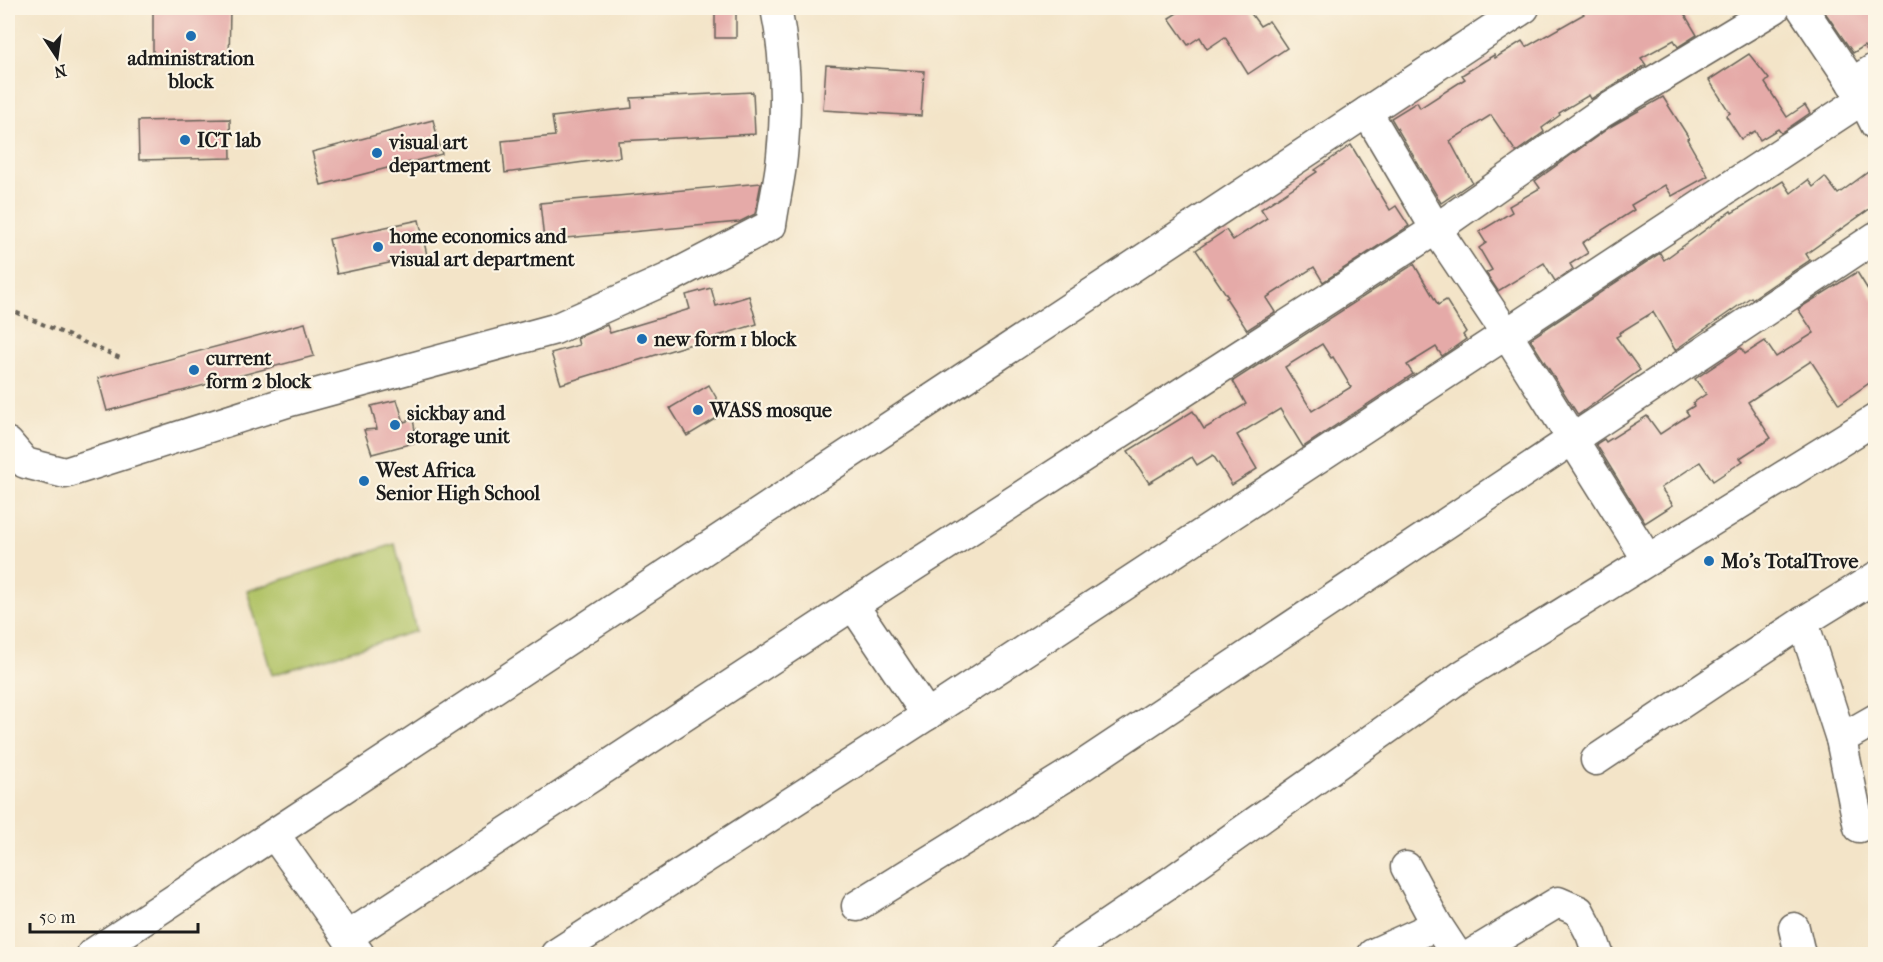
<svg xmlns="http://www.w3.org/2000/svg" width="1883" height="962" font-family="'IM FELL French Canon',serif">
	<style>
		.green { fill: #b1c366; stroke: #667041; stroke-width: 1.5 }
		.building { fill: #e5aaa8; fill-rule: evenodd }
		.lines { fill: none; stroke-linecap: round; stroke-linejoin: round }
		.minor-casing { stroke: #676258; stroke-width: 33 }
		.path { stroke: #676258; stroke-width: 4; stroke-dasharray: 4.5 4.5; stroke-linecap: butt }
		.minor { stroke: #fff; stroke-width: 30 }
		.poi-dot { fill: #1f6fb2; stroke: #fcf5e5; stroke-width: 2 }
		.labels { text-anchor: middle; stroke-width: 4.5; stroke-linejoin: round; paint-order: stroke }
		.poi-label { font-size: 20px; font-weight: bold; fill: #1c1c1c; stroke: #fcf5e5; text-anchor: start }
	</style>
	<rect width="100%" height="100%" fill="#fcf5e5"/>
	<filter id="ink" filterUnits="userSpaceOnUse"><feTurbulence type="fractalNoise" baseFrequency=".0167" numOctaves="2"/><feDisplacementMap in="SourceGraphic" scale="12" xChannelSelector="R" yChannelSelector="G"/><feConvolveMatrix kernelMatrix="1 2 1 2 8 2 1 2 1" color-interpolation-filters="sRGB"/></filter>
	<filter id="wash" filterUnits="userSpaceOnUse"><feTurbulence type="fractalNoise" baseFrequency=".008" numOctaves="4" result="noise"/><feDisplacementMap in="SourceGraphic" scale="24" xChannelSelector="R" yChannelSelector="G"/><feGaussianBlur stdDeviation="1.35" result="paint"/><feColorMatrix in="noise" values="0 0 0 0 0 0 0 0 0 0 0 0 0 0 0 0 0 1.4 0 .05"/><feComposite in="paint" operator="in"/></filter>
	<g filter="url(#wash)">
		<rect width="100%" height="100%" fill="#f3e4c8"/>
		<path class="green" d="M395 544 416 631 272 675 247 591Z"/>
		<g id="blocks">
			<g class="building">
				<path d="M153 8H230L229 64H153Z"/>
				<rect x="715" y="8" width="21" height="30"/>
				<path d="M1185 8H1247L1260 26 1269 21 1287 48 1248 74 1225 37 1207 49 1200 37 1188 45 1169 18Z"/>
				<path d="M1580 8H1681L1697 35 1678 47 1674 40 1641 58 1646 65 1591 99 1589 95 1559 113 1560 115 1542 128 1544 132 1516 152 1491 115 1450 141 1472 182 1441 203 1391 118 1417 102 1420 108 1465 79 1462 75 1494 55 1495 58 1522 41 1526 47 1584 14Z"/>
				<path d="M1822 8H1875V51L1869 53 1864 46 1853 53Z"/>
				<path d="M1749 54 1769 79 1765 83 1787 117 1805 105 1810 113 1781 133 1778 129 1760 140 1755 131 1741 139 1726 116 1730 113 1709 80Z"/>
				<path d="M826 65 924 71 921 116 823 110Z"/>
				<path d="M753 92 755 134 618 141 620 157 505 173 502 141 555 136 552 117 632 108 631 98Z"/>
				<path d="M1663 97 1689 138 1687 139 1708 176 1672 196 1665 185 1631 205 1634 210 1582 243 1588 253 1570 264 1573 269 1555 281 1544 263 1498 291 1486 273 1492 270 1479 248 1486 243 1479 232 1512 212 1509 206 1540 188 1535 181 1610 127Z"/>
				<path d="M230 119 231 158 139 160 138 121Z"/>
				<path d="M433 120 442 154 321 185 312 152Z"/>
				<path d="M1351 145 1390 210 1396 206 1409 226 1323 282 1314 267 1266 298 1275 312 1247 330 1226 298 1228 297 1196 250 1226 230 1233 240 1267 218 1261 209 1317 172 1315 170Z"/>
				<path d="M1868 172 1875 183V205L1806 254 1810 260 1752 299 1751 297 1675 350 1653 312 1619 333 1620 335 1616 337 1640 370 1578 415 1530 339 1660 253 1664 260 1731 211 1732 213 1783 181 1791 193 1808 180 1813 187 1825 177 1838 194Z"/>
				<path d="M761 183 755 214 739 222 544 240 540 203Z"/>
				<path d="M419 220 427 255 337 274 329 239Z"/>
				<path d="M1414 264 1438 305 1446 300 1466 332 1463 335 1466 339 1442 356 1436 347 1407 365 1413 374 1303 447 1280 409 1237 435 1257 469 1232 485 1213 455 1197 465 1192 457 1149 483 1128 451 1193 411 1204 429 1246 404 1233 381ZM1322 344 1331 358 1333 357 1351 387 1312 411 1285 367Z"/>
				<path d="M1857 272 1875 301V379L1839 404 1811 361 1748 402 1771 438 1740 458 1743 461 1713 481 1700 462 1661 488 1673 505 1645 523 1596 444 1604 439 1606 442 1647 416 1660 434 1689 415 1686 411 1694 406 1693 403 1706 394 1695 379 1741 348 1745 354 1765 341 1776 357 1814 333 1798 309Z"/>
				<path d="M711 288 716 306 749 296 757 324 561 384 551 353 579 345 577 338 607 325 610 333 690 309 686 295Z"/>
				<path d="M305 323 314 356 107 411 98 378Z"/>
				<path d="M709 385 725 413 687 436 670 408Z"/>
				<path d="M397 400 404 422 413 419 417 442 372 454 364 430 377 429 371 406Z"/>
			</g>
		</g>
	</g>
	<g filter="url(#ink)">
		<use href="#blocks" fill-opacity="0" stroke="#676258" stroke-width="1.5"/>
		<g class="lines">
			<defs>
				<g id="minor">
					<path d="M1802 8 1863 99 1876 125"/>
					<path d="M1852 83 1876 68"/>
					<path d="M1367 112 1436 229 1506 333 1648 560"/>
					<path d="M8 443 25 463 65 473 290 401 555 329 667 279 771 225C774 202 780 179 782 156 787 107 786 56 776 8"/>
					<path d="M853 605 927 715"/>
					<path d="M1803 622 1841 739 1859 827"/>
					<path d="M1841 739 1876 719"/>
					<path d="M1596 760 1803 622 1876 577"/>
					<path d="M274 834 359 954"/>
					<path d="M1406 867 1437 925 1456 954"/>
					<path d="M857 906 1079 768 1876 237"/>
					<path d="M1794 928 1800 954"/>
					<path d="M347 937 853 605 1436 229 1601 113 1775 8"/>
					<path d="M92 954 1524 8"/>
					<path d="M556 954 927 715 1863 99"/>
					<path d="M1064 954 1172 881 1463 675 1876 419"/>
					<path d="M1373 954 1437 925"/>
					<path d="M1472 954 1558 902 1579 911 1591 934 1598 954"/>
				</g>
			</defs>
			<use href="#minor" class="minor-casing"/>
			<path class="path" d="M8 309 120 358"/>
			<use href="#minor" class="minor"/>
		</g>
	</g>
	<g class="poi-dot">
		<circle cx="191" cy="36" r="6"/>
		<circle cx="185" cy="140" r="6"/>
		<circle cx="377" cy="153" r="6"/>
		<circle cx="378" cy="247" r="6"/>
		<circle cx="642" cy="339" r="6"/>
		<circle cx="194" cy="370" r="6"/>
		<circle cx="698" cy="410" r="6"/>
		<circle cx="395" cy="425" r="6"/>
		<circle cx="364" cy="481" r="6"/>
		<circle cx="1709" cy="561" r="6"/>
	</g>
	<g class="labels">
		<g class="poi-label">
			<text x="191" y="65" text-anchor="middle">administration<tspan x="191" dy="23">block</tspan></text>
			<text x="197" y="147">ICT lab</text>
			<text x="389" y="149">visual art<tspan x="389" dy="23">department</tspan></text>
			<text x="390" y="243">home economics and<tspan x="390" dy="23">visual art department</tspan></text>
			<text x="654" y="346">new form 1 block</text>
			<text x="206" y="365">current<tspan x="206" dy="23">form 2 block</tspan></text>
			<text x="710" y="417">WASS mosque</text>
			<text x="407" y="420">sickbay and<tspan x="407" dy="23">storage unit</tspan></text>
			<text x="376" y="477">West Africa<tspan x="376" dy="23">Senior High School</tspan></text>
			<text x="1721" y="568">Mo's TotalTrove</text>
		</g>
	</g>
	<rect width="1883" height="962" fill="none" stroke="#fcf5e5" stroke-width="30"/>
	<g transform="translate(57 57) rotate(167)" stroke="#fcf5e5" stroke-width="4.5" paint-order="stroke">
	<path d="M0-4.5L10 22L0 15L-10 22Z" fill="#1c1c1c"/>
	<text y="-9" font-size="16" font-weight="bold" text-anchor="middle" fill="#1c1c1c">N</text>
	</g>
	<path d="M30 923v9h168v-9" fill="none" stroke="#1c1c1c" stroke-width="3"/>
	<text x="39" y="923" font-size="18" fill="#1c1c1c" stroke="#fcf5e5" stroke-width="4.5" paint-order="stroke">50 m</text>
</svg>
